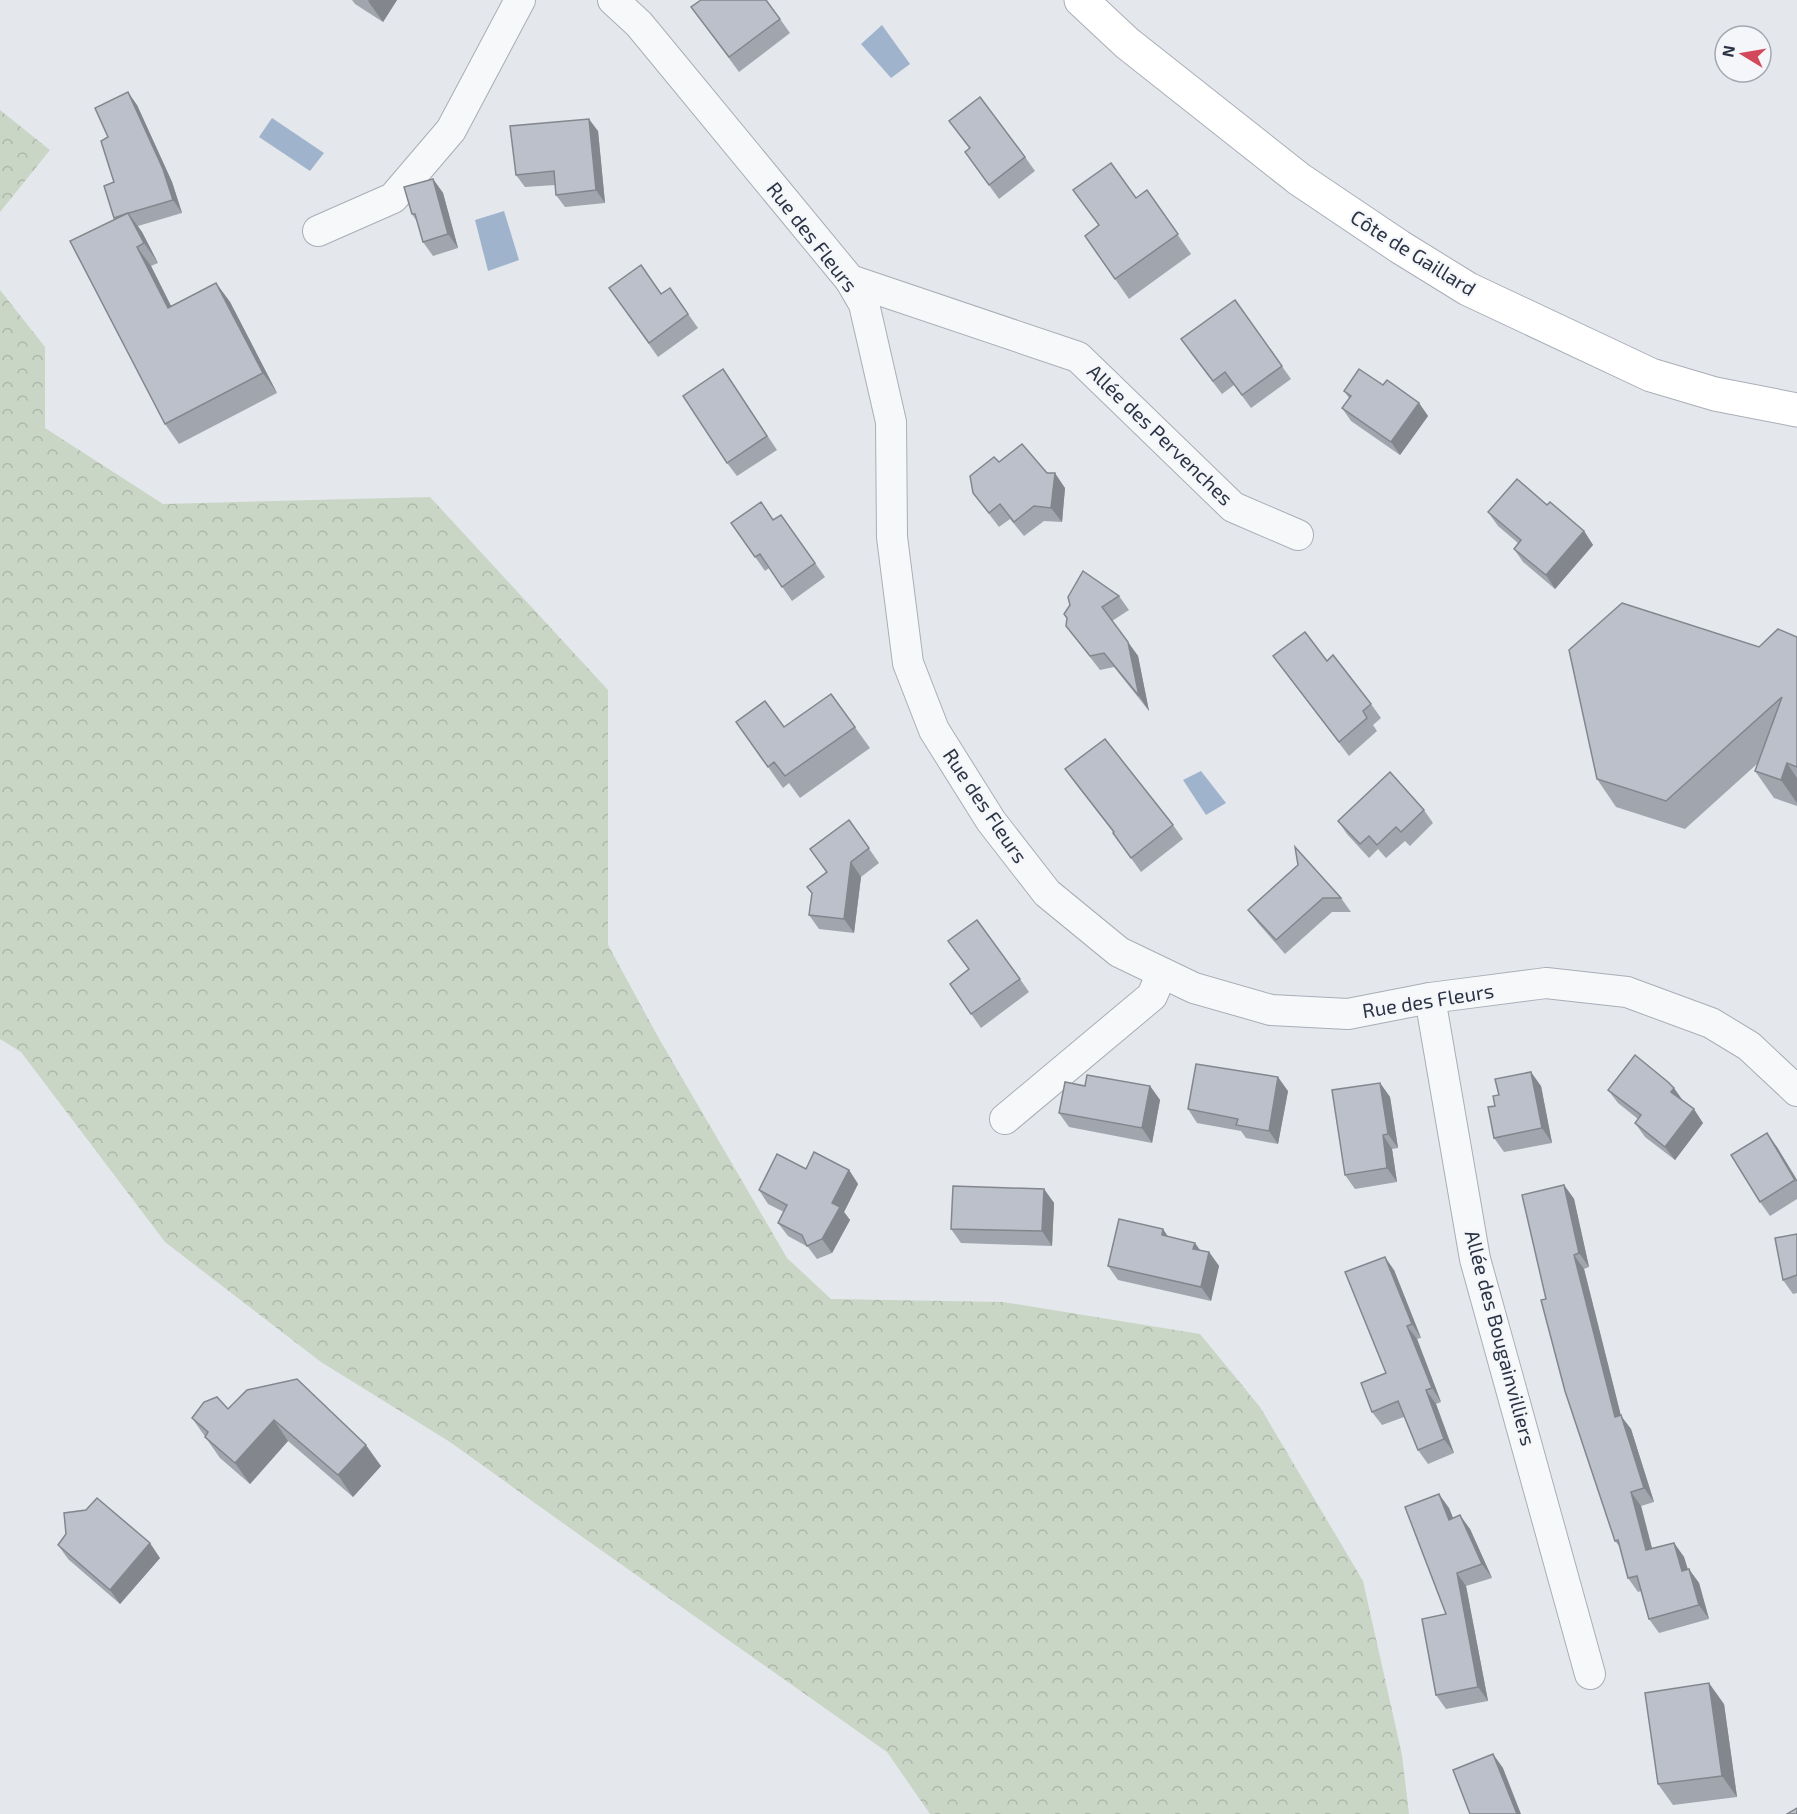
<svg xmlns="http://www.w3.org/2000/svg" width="1797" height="1814" font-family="'Exo 2',sans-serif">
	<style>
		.forest { fill: url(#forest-crowns) }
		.water { fill: #9fb4cc }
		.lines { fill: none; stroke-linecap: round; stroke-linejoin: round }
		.street-casing { stroke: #a9aeb7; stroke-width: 32 }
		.secondary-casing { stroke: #a9aeb7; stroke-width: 35 }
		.street { stroke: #f7f8fa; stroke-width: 30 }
		.secondary { stroke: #fff; stroke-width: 33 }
		.wall { fill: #a1a5ae }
		.shaded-wall { fill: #83868d }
		.building { fill: #bbc0ca; stroke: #83868d; stroke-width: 1.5 }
		.labels { text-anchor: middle; stroke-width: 4.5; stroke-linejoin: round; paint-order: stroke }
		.street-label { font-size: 20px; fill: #2b3445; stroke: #f4f6f9 }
	</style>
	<defs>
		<pattern id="forest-crowns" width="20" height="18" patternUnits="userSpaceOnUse" patternTransform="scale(1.5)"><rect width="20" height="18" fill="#c9d6c5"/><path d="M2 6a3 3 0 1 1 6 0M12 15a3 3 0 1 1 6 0" fill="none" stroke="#adb8ab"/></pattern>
	</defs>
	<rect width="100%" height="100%" fill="#e4e7ec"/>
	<g class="forest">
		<path d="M0 110 50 150 0 212Z"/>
		<path d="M0 290 45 347V428L163 504 430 497 608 690V945L657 1035 787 1258 831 1299 1003 1302 1200 1334 1260 1407 1363 1581 1402 1755 1409 1814H930L887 1752 574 1531 450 1442 321 1362 165 1242 21 1052 0 1039Z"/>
	</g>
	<g class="water">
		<path d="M882 25 910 64 891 78 861 44Z"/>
		<path d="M272 118 324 153 310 171 259 137Z"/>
		<path d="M504 211 519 260 488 271 475 220Z"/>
		<path d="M1201 771 1226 803 1206 815 1183 780Z"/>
	</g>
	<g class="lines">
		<defs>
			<g id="street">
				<path d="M613 0 639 24 850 280 864 304 891 422 892 537 908 663 934 730 991 821 1047 893 1119 952 1194 988 1271 1010 1348 1014 1430 998 1546 983 1627 992 1711 1023 1749 1046 1797 1091"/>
				<path d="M318 231 393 198 451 130 520 0"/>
				<path d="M850 280 1078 357 1233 507 1298 535"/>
				<path d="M1430 998 1475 1259 1590 1674"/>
				<path d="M1005 1119 1152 996 1162 973"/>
			</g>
			<path id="secondary" d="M1081 0 1127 43 1299 179 1400 247 1468 289 1651 375 1715 394 1797 410"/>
		</defs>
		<use href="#street" class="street-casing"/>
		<use href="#secondary" class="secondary-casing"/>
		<use href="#street" class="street"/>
		<use href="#secondary" class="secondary"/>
	</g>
	<g class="wall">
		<path d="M352 0H397L383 22 355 4Z"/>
		<path d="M691 7 780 19 790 33 739 72Z"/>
		<path d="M137 105 172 182 182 213 138 226 142 232 158 263 151 266 171 306 216 283 230 302 277 393 179 444 165 424 114 218V182L108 137Z"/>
		<path d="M949 121 1025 157 1035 171 999 199 965 152 970 149Z"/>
		<path d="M598 131 605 203 565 207 556 195 555 185 525 187 516 175Z"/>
		<path d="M433 179 443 193 458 248 433 256 423 242 418 223 412 214Z"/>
		<path d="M1147 190 1191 254 1129 299 1085 236Z"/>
		<path d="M609 288 661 294 670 288 698 328 658 357Z"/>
		<path d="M1235 300 1291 379 1251 408 1234 385 1222 394 1190 352Z"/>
		<path d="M723 369 777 450 737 476 727 463Z"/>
		<path d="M1383 385 1419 403 1428 416 1400 455 1351 421 1342 408 1349 398 1344 391Z"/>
		<path d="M999 462 1047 473 1065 488 1062 522 1044 521 1024 536 1010 519 999 527 973 493Z"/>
		<path d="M1547 505 1584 531 1593 545 1555 589 1523 562 1514 549 1518 543 1498 526 1488 512Z"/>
		<path d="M781 515 825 577 792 601 769 568 765 571 731 523 774 520Z"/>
		<path d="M1119 596 1129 610 1112 621 1138 656 1149 711 1114 667 1100 670 1066 626 1067 619 1064 614Z"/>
		<path d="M1797 637V806L1774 798 1755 771 1757 764 1685 829 1616 807 1597 779 1759 647Z"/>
		<path d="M1273 656 1327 661 1371 704 1381 718 1373 725 1377 731 1349 756Z"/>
		<path d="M831 694 870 748 800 798 789 783 783 788 736 722 784 727Z"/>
		<path d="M1065 769 1173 825 1183 839 1141 872 1123 847 1113 833H1114L1075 783Z"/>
		<path d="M1424 810 1433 823 1410 846 1405 841 1386 858 1378 849 1369 858 1347 834 1338 821Z"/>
		<path d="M849 820 879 863 861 877 854 933 819 929 809 915 812 894 807 887 826 872 810 849Z"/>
		<path d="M1298 865 1341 898 1351 912H1332L1285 954 1258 923 1248 910Z"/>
		<path d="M1020 979 1029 992 981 1028 950 984Z"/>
		<path d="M1380 1083 1390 1097 1398 1148 1392 1149 1397 1182 1355 1189 1345 1175Z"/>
		<path d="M1085 1086H1150L1160 1100 1152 1143 1069 1127 1059 1113Z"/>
		<path d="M1541 1086 1552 1143 1504 1152 1494 1138 1495 1106Z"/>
		<path d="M1608 1090 1684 1102 1703 1123 1675 1160 1645 1137 1635 1123 1638 1119 1618 1103Z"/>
		<path d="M1288 1091 1278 1144 1246 1138 1241 1131 1197 1123 1188 1109Z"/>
		<path d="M1777 1147 1797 1180V1199L1770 1216 1760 1202Z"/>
		<path d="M806 1169 849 1170 858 1184 844 1212 850 1220 832 1253 817 1259 808 1247 788 1236 778 1223 784 1212 768 1204 759 1190Z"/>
		<path d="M1564 1185 1574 1199 1589 1267 1584 1269 1621 1416 1631 1429 1654 1502 1641 1506 1652 1548 1674 1543 1684 1557 1688 1569 1699 1583 1709 1619 1659 1633 1649 1619 1641 1591 1638 1592 1628 1578 1620 1547 1615 1541 1546 1299Z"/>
		<path d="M1044 1189 1054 1203 1052 1246 961 1243 951 1229Z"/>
		<path d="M1797 1234V1293L1793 1294 1783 1280Z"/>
		<path d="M1200 1250 1209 1252 1219 1266 1211 1301 1118 1280 1108 1266Z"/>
		<path d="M1394 1270 1421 1338 1417 1339 1441 1402 1436 1404 1454 1453 1428 1464 1418 1450 1404 1417 1382 1425 1372 1412 1386 1373Z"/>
		<path d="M247 1390 381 1466 353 1497 288 1441 250 1484 220 1458 192 1418 228 1409Z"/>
		<path d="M1449 1508 1453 1518 1470 1529 1492 1578 1466 1586 1488 1701 1446 1709 1436 1695 1446 1614Z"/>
		<path d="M58 1545 160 1558 120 1604 68 1559Z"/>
		<path d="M1724 1704 1737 1797 1673 1805 1658 1784Z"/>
	</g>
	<g class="shaded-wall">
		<path d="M369 0H397L383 22 368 1Z"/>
		<path d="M128 92 137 105 172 182 182 213 173 200Z"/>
		<path d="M589 119 598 131 605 203 596 190Z"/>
		<path d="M433 179 443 193 458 248 448 234Z"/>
		<path d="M128 213 142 232 158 263 144 243Z"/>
		<path d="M137 247 151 266 182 328 168 308Z"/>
		<path d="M216 283 230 302 277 393 263 373Z"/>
		<path d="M1419 403 1428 416 1400 455 1391 442Z"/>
		<path d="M1055 473 1065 488 1062 522 1051 508Z"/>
		<path d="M1584 531 1593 545 1555 589 1546 575Z"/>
		<path d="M1128 642 1138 656 1149 711 1139 696Z"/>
		<path d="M1787 763 1797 778V803L1781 780Z"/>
		<path d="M851 862 861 877 854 933 844 919Z"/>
		<path d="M1531 1072 1541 1086 1552 1143 1542 1128Z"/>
		<path d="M1278 1077 1288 1091 1278 1144 1269 1131Z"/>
		<path d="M1380 1083 1390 1097 1398 1148 1388 1134Z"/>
		<path d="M1150 1086 1160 1100 1152 1143 1142 1128Z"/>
		<path d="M1674 1088 1684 1102 1671 1092Z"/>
		<path d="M1694 1109 1703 1123 1675 1160 1665 1147Z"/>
		<path d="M1767 1133 1777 1147 1797 1180V1182Z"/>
		<path d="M1383 1135 1392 1149 1397 1182 1387 1168Z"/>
		<path d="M849 1170 858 1184 844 1212 850 1220 832 1253 822 1239 832 1203Z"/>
		<path d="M1564 1185 1574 1199 1589 1267 1579 1253Z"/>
		<path d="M1044 1189 1054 1203 1052 1246 1042 1231Z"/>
		<path d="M1163 1229 1173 1244 1162 1235Z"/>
		<path d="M1195 1243 1205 1257 1193 1249Z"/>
		<path d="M1209 1252 1219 1266 1211 1301 1201 1287Z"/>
		<path d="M1574 1255 1584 1269 1621 1416 1631 1429 1654 1502 1644 1488 1615 1417Z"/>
		<path d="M1385 1257 1394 1270 1421 1338 1412 1324Z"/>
		<path d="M1407 1326 1417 1339 1441 1402 1432 1388Z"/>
		<path d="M1426 1390 1436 1404 1454 1453 1444 1439Z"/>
		<path d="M274 1420 288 1441 250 1484 235 1463Z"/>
		<path d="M366 1445 381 1466 353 1497 338 1475Z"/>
		<path d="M1631 1492 1641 1506 1656 1564 1646 1550Z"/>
		<path d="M1439 1494 1449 1508 1459 1533 1449 1520Z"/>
		<path d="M1460 1515 1470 1529 1492 1578 1482 1564Z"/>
		<path d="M150 1543 160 1558 120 1604 110 1590Z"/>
		<path d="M1674 1543 1684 1557 1692 1585 1682 1571Z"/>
		<path d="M1689 1569 1699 1583 1709 1619 1699 1605Z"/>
		<path d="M1457 1573 1466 1586 1488 1701 1478 1687Z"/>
		<path d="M1709 1683 1724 1704 1737 1797 1722 1776Z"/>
		<path d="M1493 1754 1503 1768 1521 1814H1517Z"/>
	</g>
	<g class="building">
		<path d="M701 0H766L780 19 729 57 691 7Z"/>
		<path d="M128 92 163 169 173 200 129 213H128L114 218 104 186 114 182 101 141 108 137 95 108Z"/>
		<path d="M980 97 1025 157 989 185 965 152 970 148 949 121Z"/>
		<path d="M589 119 596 190 556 195 554 171 516 175 510 126Z"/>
		<path d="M1111 163 1136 198 1147 190 1178 234 1115 279 1085 236 1099 225 1073 190Z"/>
		<path d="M433 179 448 234 423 242 415 214H412L404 187Z"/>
		<path d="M128 213 144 243 137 247 168 308 216 283 263 373 165 424 70 241Z"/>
		<path d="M641 265 661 294 670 288 688 314 649 343 609 288Z"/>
		<path d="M1235 300 1282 366 1242 395 1225 372 1213 381 1181 339Z"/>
		<path d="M723 369 767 436 727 463 683 396Z"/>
		<path d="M1359 369 1383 385 1387 380 1419 403 1391 442 1342 408 1351 396 1344 391Z"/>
		<path d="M1022 444 1047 473H1055L1051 508 1034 506 1014 522 1000 504 989 513 973 493 970 476 994 457 999 462Z"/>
		<path d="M1517 479 1547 505 1550 502 1584 531 1546 575 1514 549 1521 540 1488 512Z"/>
		<path d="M761 502 773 520 781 515 815 563 782 587 760 554 755 557 731 523Z"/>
		<path d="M1083 571 1119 596 1102 607 1128 642 1139 696 1104 653 1090 656 1066 626 1067 618 1064 614 1070 605 1068 597Z"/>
		<path d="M1622 603 1759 647 1778 629 1797 637V767L1787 763 1781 780 1755 771 1782 697 1666 801 1597 779 1569 650Z"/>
		<path d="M1305 632 1327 661 1333 655 1371 704 1363 711 1367 718 1339 742 1273 656Z"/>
		<path d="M831 694 855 727 785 776 774 762 768 767 736 722 765 701 784 727Z"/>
		<path d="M1105 739 1173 825 1131 858 1113 833 1114 832 1065 769Z"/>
		<path d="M1390 772 1424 810 1401 832 1396 827 1377 845 1369 836 1360 844 1338 821Z"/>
		<path d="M849 820 869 848 851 862 844 919 809 915 812 893 807 887 827 872 810 849Z"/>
		<path d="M1295 847 1341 898H1323L1276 940 1248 910 1298 865Z"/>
		<path d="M977 920 1020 979 971 1014 950 984 969 969 948 941Z"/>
		<path d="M1635 1055 1668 1082 1674 1088 1671 1092 1694 1109 1665 1147 1635 1123 1641 1115 1608 1090Z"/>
		<path d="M1196 1064 1278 1077 1269 1131 1236 1125 1238 1119 1188 1109Z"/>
		<path d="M1531 1072 1542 1128 1494 1138 1488 1107 1495 1106 1493 1096 1499 1095 1495 1079Z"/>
		<path d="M1087 1075 1150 1086 1142 1128 1059 1113 1065 1082 1085 1086Z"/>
		<path d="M1380 1083 1388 1134 1383 1135 1387 1168 1345 1175 1332 1090Z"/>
		<path d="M1767 1133 1795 1180 1760 1202 1731 1155Z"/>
		<path d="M814 1152 849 1170 832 1203 840 1207 822 1239 807 1246 802 1235 778 1223 787 1205 759 1190 777 1154 806 1169Z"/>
		<path d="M1564 1185 1579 1253 1574 1255 1615 1417 1621 1415 1644 1488 1631 1492 1646 1550 1674 1543 1682 1571 1689 1569 1699 1605 1649 1619 1637 1576 1628 1578 1618 1540 1615 1541 1565 1391 1541 1300 1546 1299 1522 1195Z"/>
		<path d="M953 1186 1044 1189 1042 1231 951 1229Z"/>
		<path d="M1119 1219 1163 1229 1162 1235 1195 1243 1193 1249 1209 1252 1201 1287 1108 1266Z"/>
		<path d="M1797 1234V1275L1783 1280 1775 1238Z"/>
		<path d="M1385 1257 1412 1324 1407 1326 1432 1388 1426 1390 1444 1439 1418 1450 1398 1401 1372 1412 1361 1383 1386 1373 1345 1272Z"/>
		<path d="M297 1379 366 1445 338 1475 274 1420 235 1463 205 1437 208 1432 192 1418 204 1402 217 1397 228 1409 247 1390Z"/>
		<path d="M1439 1494 1449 1520 1460 1515 1482 1564 1457 1573 1478 1687 1436 1695 1422 1619 1446 1614 1405 1507Z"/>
		<path d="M97 1498 150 1543 110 1590 58 1545 66 1534 64 1513 86 1510Z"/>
		<path d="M1709 1683 1722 1776 1658 1784 1645 1693Z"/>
		<path d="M1493 1754 1517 1814H1470L1453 1770Z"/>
		<path d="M1797 1808V1814H1787Z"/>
	</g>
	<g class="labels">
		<g class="street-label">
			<text transform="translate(812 237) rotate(52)" y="7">Rue des Fleurs</text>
			<text transform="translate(1413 253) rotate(32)" y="7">Côte de Gaillard</text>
			<text transform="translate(1160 435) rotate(44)" y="7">Allée des Pervenches</text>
			<text transform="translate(985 806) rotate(56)" y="7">Rue des Fleurs</text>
			<text transform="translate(1428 1001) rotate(-9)" y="7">Rue des Fleurs</text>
			<text transform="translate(1500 1338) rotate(75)" y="7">Allée des Bougainvilliers</text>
		</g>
	</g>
	<g transform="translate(1743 54) rotate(281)"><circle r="28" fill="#f4f6f9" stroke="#a4a8b1" stroke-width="1.5"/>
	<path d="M0-4.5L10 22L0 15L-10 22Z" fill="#d1495b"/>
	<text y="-9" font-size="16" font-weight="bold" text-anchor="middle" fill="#2b3445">N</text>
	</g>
</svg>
